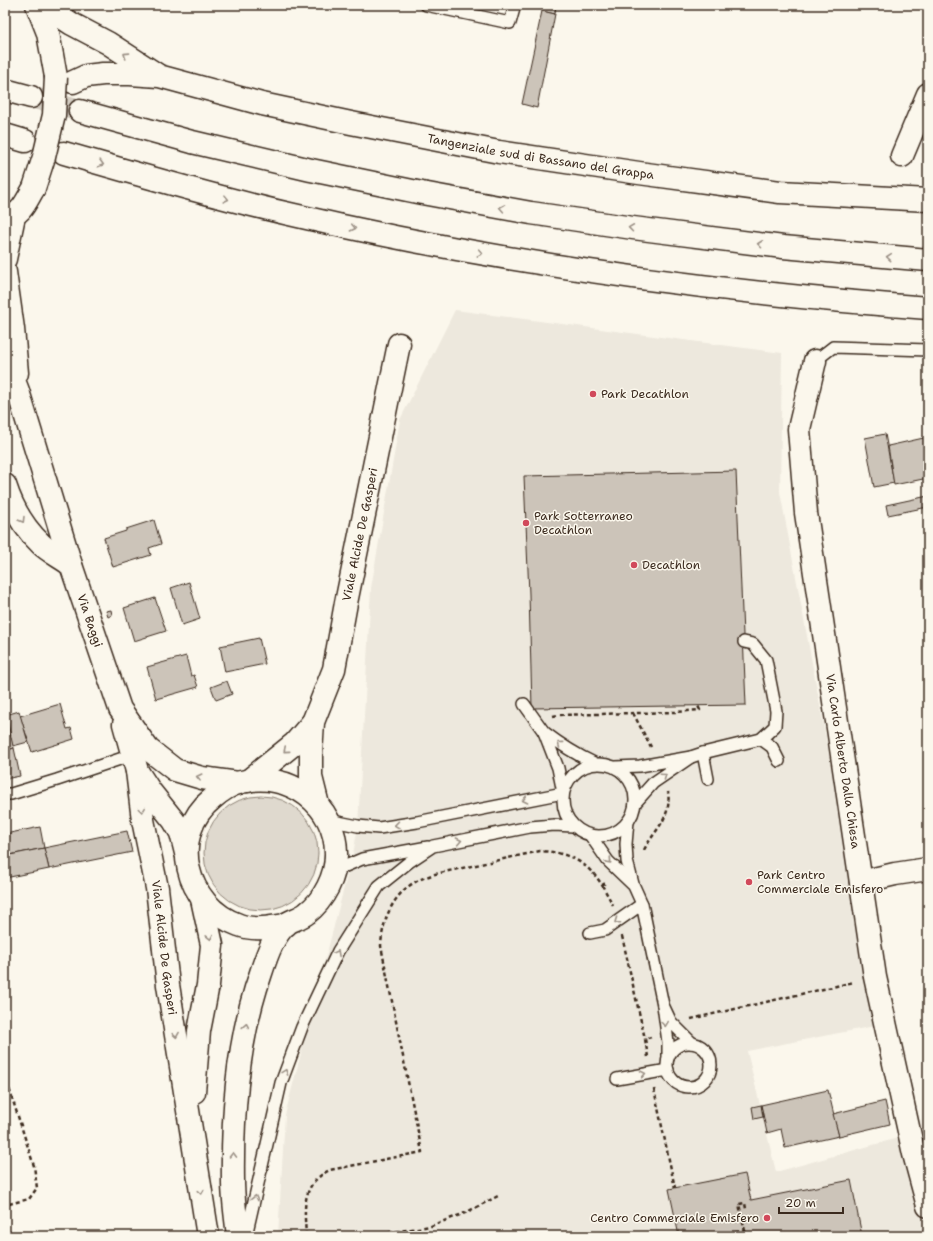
<svg xmlns="http://www.w3.org/2000/svg" width="933" height="1241" font-family="'Shantell Sans',sans-serif">
	<style>
		.built { fill: #ede8dd }
		.green { fill: #dfd9ce; stroke: #8d8276 }
		.building { fill: #ccc4b9; stroke: #3b2a1e }
		.lines { fill: none; stroke-linecap: round; stroke-linejoin: round }
		.motorway-tunnel { stroke: #d5cec3; stroke-width: 22; stroke-dasharray: 22 11; stroke-linecap: butt }
		.service-casing { stroke: #3b2a1e; stroke-width: 14 }
		.minor-casing { stroke: #3b2a1e; stroke-width: 25 }
		.secondary-casing { stroke: #3b2a1e; stroke-width: 25 }
		.primary-casing { stroke: #3b2a1e; stroke-width: 25 }
		.motorway-casing { stroke: #3b2a1e; stroke-width: 25 }
		.path { stroke: #3b2a1e; stroke-width: 2.5; stroke-dasharray: 4 3; stroke-linecap: butt }
		.service { stroke: #fbf7ec; stroke-width: 11 }
		.minor { stroke: #fbf7ec; stroke-width: 22 }
		.secondary { stroke: #fbf7ec; stroke-width: 22 }
		.primary { stroke: #fbf7ec; stroke-width: 22 }
		.motorway { stroke: #fbf7ec; stroke-width: 22 }
		.primary-bridge-casing { stroke: #3b2a1e; stroke-width: 25; stroke-linecap: butt }
		.primary-bridge { stroke: #fbf7ec; stroke-width: 22 }
		.oneway { stroke: #9b9085 }
		.poi-dot { fill: #d1495b; stroke: #fbf7ec; stroke-width: 1.5 }
		.labels { text-anchor: middle; stroke-width: 3; stroke-linejoin: round; paint-order: stroke }
		.street-label { font-size: 12px; fill: #3b2a1e; stroke: #fbf7ec }
		.poi-label { font-size: 12px; fill: #3b2a1e; stroke: #fbf7ec; text-anchor: start }
	</style>
	<rect width="100%" height="100%" fill="#fbf7ec"/>
	<filter id="ink" filterUnits="userSpaceOnUse"><feTurbulence type="fractalNoise" baseFrequency=".025" numOctaves="2"/><feDisplacementMap in="SourceGraphic" scale="8" xChannelSelector="R" yChannelSelector="G"/><feConvolveMatrix kernelMatrix="1 2 1 2 8 2 1 2 1" color-interpolation-filters="sRGB"/></filter>
	<g filter="url(#ink)">
		<path class="built" d="M455 310 782 353 780 492 880 1025 747 1051 776 1172 898 1138 928 1233V1236H278L285 1115 354 849 358 826 371 588 400 420Z"/>
		<circle class="green" cx="261" cy="853" r="57"/>
		<g class="building">
			<path d="M543 5H556L555 14 542 11Z"/>
			<path d="M542 11 555 14 537 108 522 104Z"/>
			<path d="M885 434 894 483 874 487 865 438Z"/>
			<path d="M928 437V478L894 485 888 446Z"/>
			<path d="M736 471 746 705 532 708 529 594 524 476Z"/>
			<path d="M928 496V507L888 515 886 505Z"/>
			<path d="M154 520 161 544 149 548 151 555 113 567 104 538 126 531V529Z"/>
			<path d="M189 582 200 619 182 625 171 588Z"/>
			<path d="M155 598 166 631 134 641 124 608Z"/>
			<path d="M111 610 112 615 108 617 106 611Z"/>
			<path d="M259 638 265 664 225 672 220 646Z"/>
			<path d="M928 642V658L925 643Z"/>
			<path d="M186 656 191 676 194 675 198 687 156 699 147 667Z"/>
			<path d="M227 681 232 694 216 700 211 687Z"/>
			<path d="M60 704 67 729 71 728 74 739 32 752 20 716Z"/>
			<path d="M5 708 14 748 5 751Z"/>
			<path d="M19 711 28 742 13 746 6 715Z"/>
			<path d="M14 748 20 776 5 779V751Z"/>
			<path d="M40 827 44 848 5 856V834Z"/>
			<path d="M127 831 132 852 49 869 44 848Z"/>
			<path d="M44 848 49 869 5 878V856Z"/>
			<path d="M828 1090 839 1136 785 1148 781 1129 767 1133 761 1105Z"/>
			<path d="M885 1101 890 1124 839 1136 833 1114Z"/>
			<path d="M761 1105 763 1117 754 1119 752 1107Z"/>
			<path d="M745 1174 751 1200 851 1180 862 1236H679L669 1189Z"/>
		</g>
		<g class="lines">
			<path class="motorway-tunnel" d="M31 97 80 111"/>
			<defs>
				<g id="service">
					<path d="M426 5 510 23 515 5"/>
					<path d="M815 361 833 347 928 350"/>
					<path d="M524 704 544 732"/>
					<path d="M761 739 772 747 779 761"/>
					<path d="M703 753 708 779"/>
					<path d="M691 757 703 753 761 739 775 726 776 711 766 660 753 644 744 642"/>
					<circle cx="599" cy="800" r="36"/>
					<path d="M616 767 640 766 691 757 653 783 636 802"/>
					<path d="M5 794H11L57 780 132 755"/>
					<path d="M328 820 358 826 379 828 417 822 563 793 558 768 544 732C561 745 575 754 594 763"/>
					<path d="M628 821 626 844 627 861 633 884 642 904 663 1005"/>
					<path d="M590 835 608 861 632 884"/>
					<path d="M334 871 362 859 428 847"/>
					<path d="M590 933 605 930 642 904"/>
					<circle cx="689" cy="1065" r="22"/>
					<path d="M668 1058V1042L663 1005 671 1022 692 1043"/>
					<path d="M617 1079 668 1070"/>
					<path d="M246 1236 281 1083 302 1027 338 951 379 886 409 862 433 846 530 827 554 825 573 826"/>
				</g>
				<g id="minor">
					<path d="M902 156 928 94"/>
					<path id="s1" d="M815 361 799 429 806 513 875 977 914 1154 928 1206"/>
					<path d="M5 485C12 507 24 528 41 544 49 552 62 558 71 565"/>
					<path d="M248 781 295 743 313 722"/>
					<path id="s2" d="M318 805 311 777V754L313 722 334 669 346 603 399 344"/>
					<path d="M861 882 895 874 928 869"/>
				</g>
				<g id="secondary">
					<path d="M5 259 14 216"/>
					<path d="M5 272 13 329 17 373"/>
					<path id="s3" d="M5 357 18 391 71 565 120 709 148 749 175 770 202 778 238 783"/>
					<path d="M124 724 137 771 150 791 174 821 181 833 186 853"/>
					<path id="s4" d="M137 771 143 820 157 888 168 985 208 1236"/>
					<path d="M194 1092 199 1031 208 985 212 945 202 899"/>
					<path d="M238 1236C236 1218 233 1199 233 1181 232 1116 237 1050 256 988 261 974 265 958 272 944 275 938 281 929 286 924 292 920 301 918 307 913 324 900 336 876 336 855 337 804 288 770 241 782 230 785 221 791 213 798 167 835 185 906 239 925 254 931 270 927 286 925"/>
				</g>
				<g id="primary">
					<path d="M37 5 48 33 56 77"/>
					<path d="M43 5 72 24 108 43 156 74"/>
					<path id="s5" d="M73 82 86 76 103 74H130L159 76 262 104 351 123 499 152 639 173 780 192 928 200"/>
					<path d="M5 220C23 212 24 205 34 188"/>
				</g>
				<g id="motorway">
					<path d="M5 90 31 97"/>
					<path d="M80 111 192 142 311 170 422 193 531 213 633 228 783 247 928 260"/>
					<path d="M5 135 25 141"/>
					<path d="M64 153C137 174 211 196 285 213 496 263 712 292 928 308"/>
				</g>
			</defs>
			<use href="#service" class="service-casing"/>
			<use href="#minor" class="minor-casing"/>
			<use href="#secondary" class="secondary-casing"/>
			<use href="#primary" class="primary-casing"/>
			<use href="#motorway" class="motorway-casing"/>
			<g class="path">
				<path d="M633 713 651 747"/>
				<path d="M553 716 558 715 676 712 700 710 698 706"/>
				<path d="M644 850C654 830 672 819 668 792"/>
				<path d="M602 885 613 905"/>
				<path d="M622 936 645 1039"/>
				<path d="M691 1019 854 982"/>
				<path d="M648 1057 645 1039 651 1037"/>
				<path d="M5 1076 34 1166 37 1188 29 1199 5 1205"/>
				<path d="M654 1089 675 1188"/>
				<path d="M745 1231 739 1204 745 1203 746 1209"/>
				<path d="M306 1236C305 1216 301 1191 319 1177 322 1174 326 1172 330 1170L422 1152 381 946C382 924 390 900 409 886 417 880 426 877 435 874L540 851C568 852 587 862 602 885L607 882"/>
				<path d="M368 1236 431 1226 465 1213 500 1195"/>
				<path d="M715 1236 745 1231 746 1236"/>
			</g>
			<use href="#service" class="service"/>
			<use href="#minor" class="minor"/>
			<use href="#secondary" class="secondary"/>
			<use href="#primary" class="primary"/>
			<use href="#motorway" class="motorway"/>
			<defs>
				<path id="primary-bridge" d="M34 188 44 157 54 115 56 77"/>
			</defs>
			<use href="#primary-bridge" class="primary-bridge-casing"/>
			<use href="#primary-bridge" class="primary-bridge"/>
		</g>
		<defs><path id="oneway-chevron" d="M-2-3.5L2.5 0L-2 3.5" fill="none" stroke-width="1.6" stroke-linecap="round" stroke-linejoin="round"/></defs>
		<g class="oneway">
			<use href="#oneway-chevron" transform="translate(126 55) rotate(-147)"/>
			<use href="#oneway-chevron" transform="translate(101 164) rotate(16)"/>
			<use href="#oneway-chevron" transform="translate(226 199) rotate(14)"/>
			<use href="#oneway-chevron" transform="translate(502 208) rotate(-170)"/>
			<use href="#oneway-chevron" transform="translate(353 228) rotate(12)"/>
			<use href="#oneway-chevron" transform="translate(631 228) rotate(-172)"/>
			<use href="#oneway-chevron" transform="translate(760 244) rotate(-173)"/>
			<use href="#oneway-chevron" transform="translate(480 253) rotate(11)"/>
			<use href="#oneway-chevron" transform="translate(889 257) rotate(-175)"/>
			<use href="#oneway-chevron" transform="translate(22 520) rotate(59)"/>
			<use href="#oneway-chevron" transform="translate(560 744) rotate(-143)"/>
			<use href="#oneway-chevron" transform="translate(286 750) rotate(140)"/>
			<use href="#oneway-chevron" transform="translate(664 776) rotate(-35)"/>
			<use href="#oneway-chevron" transform="translate(199 777) rotate(-166)"/>
			<use href="#oneway-chevron" transform="translate(525 800) rotate(168)"/>
			<use href="#oneway-chevron" transform="translate(142 810) rotate(82)"/>
			<use href="#oneway-chevron" transform="translate(397 825) rotate(172)"/>
			<use href="#oneway-chevron" transform="translate(459 841) rotate(-11)"/>
			<use href="#oneway-chevron" transform="translate(609 861) rotate(48)"/>
			<use href="#oneway-chevron" transform="translate(617 921) rotate(145)"/>
			<use href="#oneway-chevron" transform="translate(210 937) rotate(78)"/>
			<use href="#oneway-chevron" transform="translate(337 953) rotate(-62)"/>
			<use href="#oneway-chevron" transform="translate(665 1024) rotate(82)"/>
			<use href="#oneway-chevron" transform="translate(246 1026) rotate(-80)"/>
			<use href="#oneway-chevron" transform="translate(176 1035) rotate(81)"/>
			<use href="#oneway-chevron" transform="translate(285 1072) rotate(-70)"/>
			<use href="#oneway-chevron" transform="translate(643 1074) rotate(-10)"/>
			<use href="#oneway-chevron" transform="translate(233 1155) rotate(-89)"/>
			<use href="#oneway-chevron" transform="translate(201 1192) rotate(81)"/>
			<use href="#oneway-chevron" transform="translate(255 1198) rotate(-77)"/>
		</g>
	</g>
	<g class="poi-dot">
		<circle cx="593" cy="394" r="4"/>
		<circle cx="526" cy="523" r="4"/>
		<circle cx="634" cy="565" r="4"/>
		<circle cx="749" cy="882" r="4"/>
		<circle cx="767" cy="1218" r="4"/>
	</g>
	<g class="labels">
		<g class="street-label">
			<text dy="4" stroke="none"><textPath href="#s5" startOffset="478">Tangenziale sud di Bassano del Grappa</textPath></text>
			<text dy="4" stroke="none"><textPath href="#s2" startOffset="278">Viale Alcide De Gasperi</textPath></text>
			<text dy="4" stroke="none"><textPath href="#s3" startOffset="277">Via Baggi</textPath></text>
			<text dy="4" stroke="none"><textPath href="#s1" startOffset="405">Via Carlo Alberto Dalla Chiesa</textPath></text>
			<text dy="4" stroke="none"><textPath href="#s4" startOffset="179">Viale Alcide De Gasperi</textPath></text>
		</g>
		<g class="poi-label">
			<text x="601" y="398">Park Decathlon</text>
			<text x="534" y="520">Park Sotterraneo<tspan x="534" dy="14">Decathlon</tspan></text>
			<text x="642" y="569">Decathlon</text>
			<text x="757" y="879">Park Centro<tspan x="757" dy="14">Commerciale Emisfero</tspan></text>
			<text x="759" y="1222" text-anchor="end">Centro Commerciale Emisfero</text>
		</g>
	</g>
	<rect width="933" height="1241" fill="none" stroke="#fbf7ec" stroke-width="20"/>
	<rect x="10" y="10" width="913" height="1221" fill="none" stroke="#3b2a1e" stroke-width="1.5" filter="url(#ink)"/>
	<path d="M779 1207v6h64v-6" fill="none" stroke="#3b2a1e" stroke-width="2"/>
	<text x="785" y="1207" font-size="12" fill="#3b2a1e" stroke="#fbf7ec" stroke-width="3" paint-order="stroke">20 m</text>
</svg>
